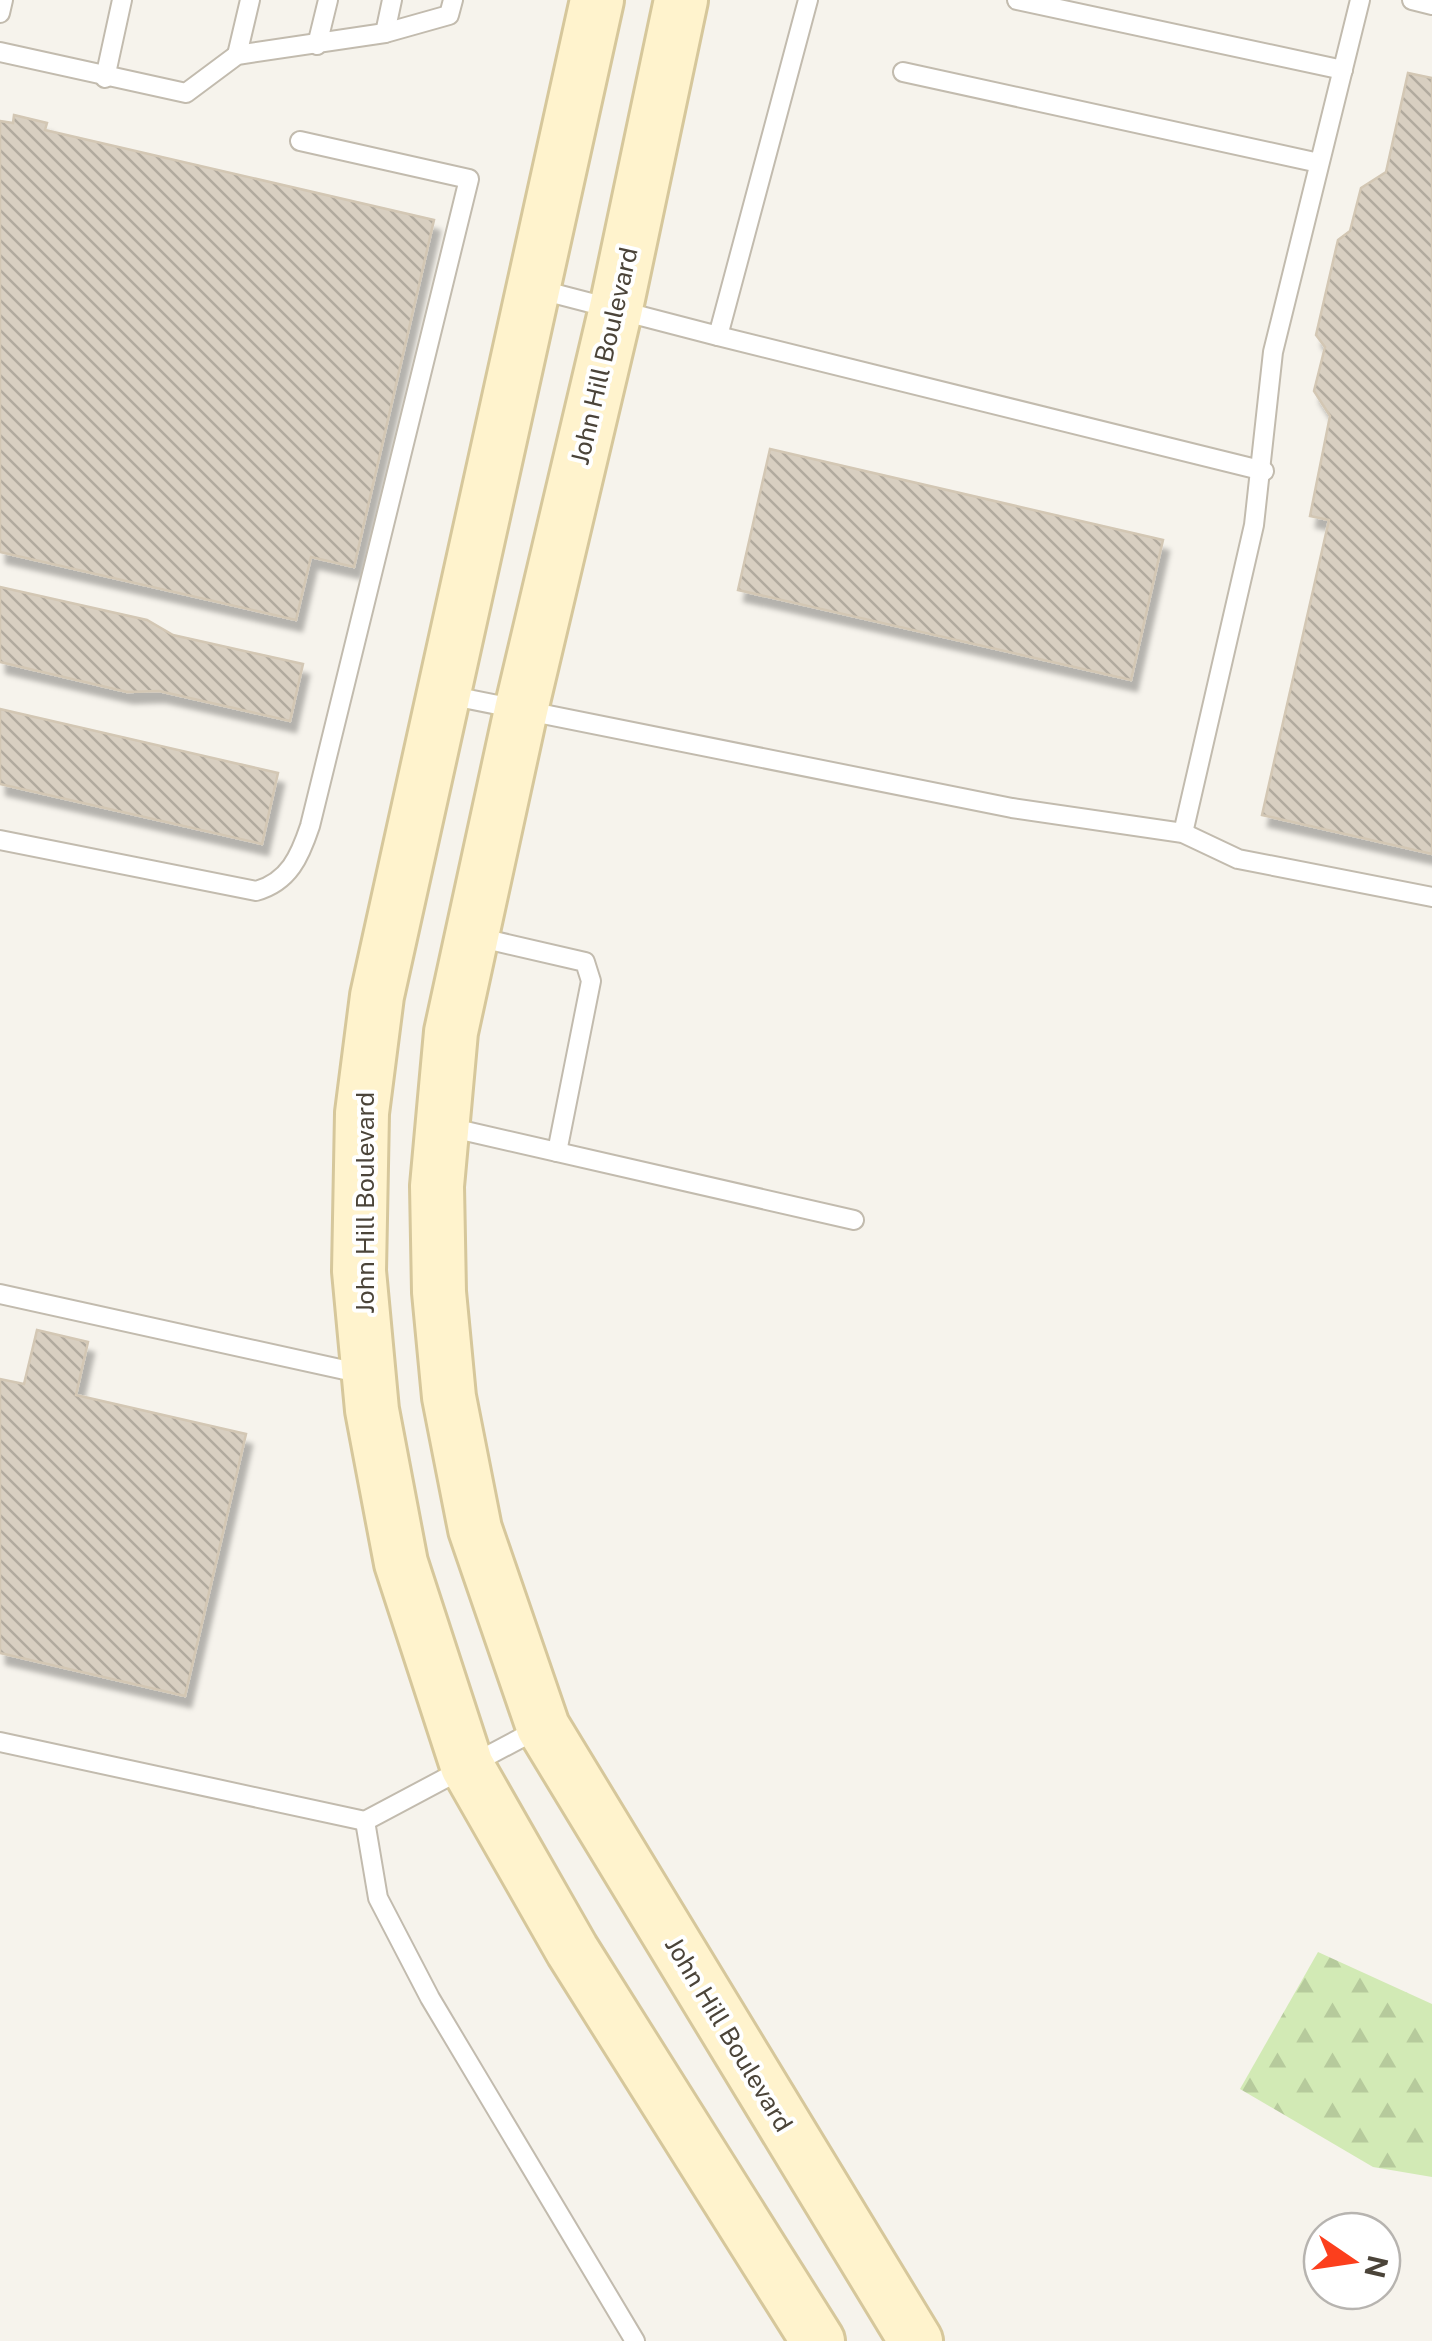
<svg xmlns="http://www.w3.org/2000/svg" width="1432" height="2341" font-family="'Public Sans',sans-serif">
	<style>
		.forest { fill: url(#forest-firs) }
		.building { fill: url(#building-back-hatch); stroke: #d3c7b4; stroke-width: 2.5; filter: url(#shadow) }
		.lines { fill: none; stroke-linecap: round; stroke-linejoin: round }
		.lane-casing { stroke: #c2bbae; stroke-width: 22 }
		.secondary-casing { stroke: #d6c79b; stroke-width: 58 }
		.lane { stroke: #fff; stroke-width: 18 }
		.secondary { stroke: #fff3cd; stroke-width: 52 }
		.labels { text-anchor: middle; stroke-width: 8; stroke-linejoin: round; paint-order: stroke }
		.street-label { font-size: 25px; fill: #4b4439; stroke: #fff }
	</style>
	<defs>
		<pattern id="forest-firs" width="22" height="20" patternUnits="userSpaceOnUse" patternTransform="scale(2.5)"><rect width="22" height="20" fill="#d2eab5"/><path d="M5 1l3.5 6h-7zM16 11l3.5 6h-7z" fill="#b6ca9c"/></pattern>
		<pattern id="building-back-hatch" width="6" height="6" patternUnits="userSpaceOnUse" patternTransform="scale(2.5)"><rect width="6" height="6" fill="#d8cfc1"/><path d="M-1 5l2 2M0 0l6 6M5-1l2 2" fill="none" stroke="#b1aa9e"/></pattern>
		<filter id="shadow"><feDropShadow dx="6" dy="11" stdDeviation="2.5" flood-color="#0004"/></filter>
	</defs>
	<rect width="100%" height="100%" fill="#f6f3ec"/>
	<path class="forest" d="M1318 1952 1432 2004V2177L1373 2167 1240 2089Z"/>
	<g class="building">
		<path d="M1408 73 1432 78V854L1262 815 1329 520 1310 516 1330 416 1314 391 1325 347 1316 335 1338 240 1350 231 1361 188 1386 172Z"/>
		<path d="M14 115 47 123 45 130 434 220 354 567 311 557 296 620 0 552V121L13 123Z"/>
		<path d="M770 449 1163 540 1131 680 738 590Z"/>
		<path d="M0 587 147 620 173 635 303 664 290 721 159 691 127 692 0 662Z"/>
		<path d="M0 709 278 773 262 844 0 784Z"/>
		<path d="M37 1330 88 1342 76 1395 246 1434 185 1696 0 1653V1379L24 1384Z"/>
	</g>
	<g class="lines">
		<defs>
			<g id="lane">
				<path d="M1017 0 1343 70"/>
				<path d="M1412 0 1432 5"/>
				<path d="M0 13 3 0"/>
				<path d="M385 33 392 0"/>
				<path d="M317 45 328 0"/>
				<path d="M0 52 186 93 237 55 385 33 449 15 453 0"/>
				<path d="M237 55 250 0"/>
				<path d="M903 72 1319 163"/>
				<path d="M105 78 122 0"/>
				<path d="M537 289 718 336 808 0"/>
				<path d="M718 336 1264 471"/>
				<path d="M448 695 1012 808 1183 833 1238 859 1432 897"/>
				<path d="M1183 833 1254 525 1273 352 1360 0"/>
				<path d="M0 840 256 891C289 882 300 856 310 826L469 179 300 141"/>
				<path d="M477 937 585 962 591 981 557 1152"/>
				<path d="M448 1127 854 1220"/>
				<path d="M0 1294 363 1374"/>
				<path d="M0 1742 365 1821 538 1729"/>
				<path d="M365 1821 378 1898 430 1998 635 2341"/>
			</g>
			<g id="secondary">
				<path d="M597 0 377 996 362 1113 359 1271 372 1410 401 1563 467 1766 572 1950 818 2341"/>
				<path d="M681 0 616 308 521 710 451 1032 437 1186 439 1292 449 1397 475 1529 543 1727 916 2341"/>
			</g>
		</defs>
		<use href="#lane" class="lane-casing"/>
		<use href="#secondary" class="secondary-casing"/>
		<use href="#lane" class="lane"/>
		<use href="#secondary" class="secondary"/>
	</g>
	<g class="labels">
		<g class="street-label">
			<text transform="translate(604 356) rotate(-77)" y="9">John Hill Boulevard</text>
			<text transform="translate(365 1203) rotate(-90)" y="9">John Hill Boulevard</text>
			<text transform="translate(729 2034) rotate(59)" y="9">John Hill Boulevard</text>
		</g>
	</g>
	<g transform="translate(1352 2261) rotate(103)"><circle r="48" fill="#ffffff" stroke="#b7b4b0" stroke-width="2.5"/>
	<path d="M0-8L18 38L0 25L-18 38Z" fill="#fc3f1d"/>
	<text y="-15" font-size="28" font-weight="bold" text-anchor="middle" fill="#4b4439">N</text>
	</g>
</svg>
